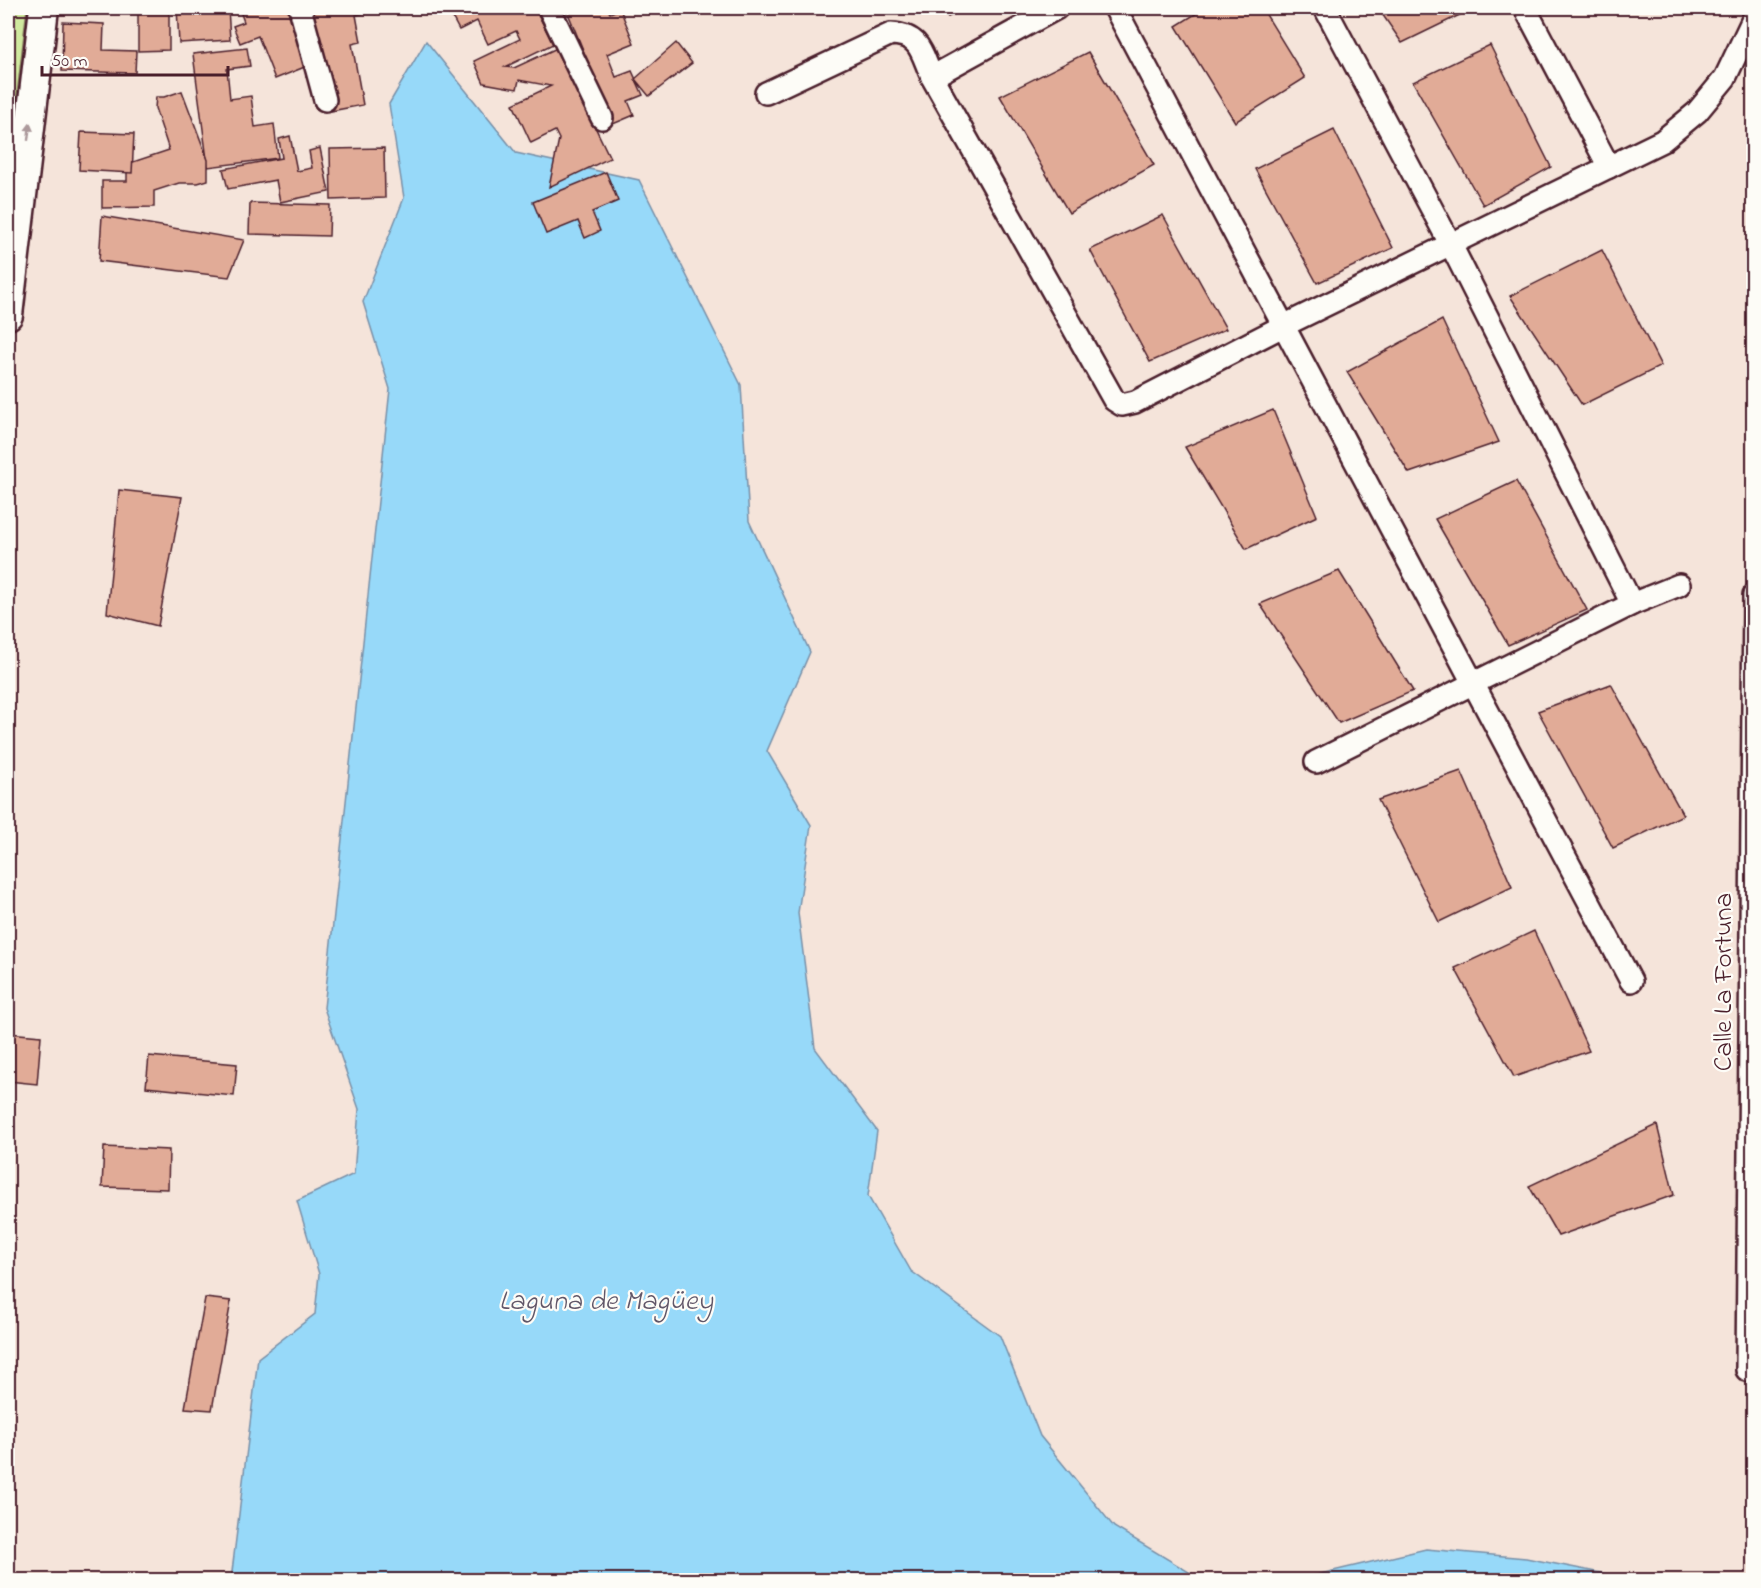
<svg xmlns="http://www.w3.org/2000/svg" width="1761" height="1588" font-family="'Indie Flower',sans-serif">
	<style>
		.green { fill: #d0e99f; stroke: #8d8465; stroke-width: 1.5 }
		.water { fill: #97d9f9; stroke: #788fa7; stroke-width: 1.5 }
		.building { fill: #e1ab97; stroke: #4a1f2b; stroke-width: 1.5 }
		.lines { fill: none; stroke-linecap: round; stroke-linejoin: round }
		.minor-casing { stroke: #4a1f2b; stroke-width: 26 }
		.secondary-casing { stroke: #4a1f2b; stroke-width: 33 }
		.minor { stroke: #fdfcf7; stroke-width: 21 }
		.secondary { stroke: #fdfcf7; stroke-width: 28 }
		.oneway { fill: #ac999b }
		.labels { text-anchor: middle; stroke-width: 4.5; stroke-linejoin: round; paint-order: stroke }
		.street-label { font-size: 27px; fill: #4a1f2b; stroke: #fdfcf7 }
		.water-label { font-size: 28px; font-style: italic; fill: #615769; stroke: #fdfcf7 }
	</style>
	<rect width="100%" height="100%" fill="#f5e4da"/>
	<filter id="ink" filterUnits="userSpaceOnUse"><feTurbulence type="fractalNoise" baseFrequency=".0167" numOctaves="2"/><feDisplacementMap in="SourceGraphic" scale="12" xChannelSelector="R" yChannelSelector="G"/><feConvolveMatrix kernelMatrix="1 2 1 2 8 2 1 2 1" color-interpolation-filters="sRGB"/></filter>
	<g filter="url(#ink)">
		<path class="green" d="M8 8H27L8 172Z"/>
		<path class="water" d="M426 41 516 153 639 180 741 385 749 521 810 652 767 751 811 825 798 913 815 1048 877 1131 868 1196 911 1271 1000 1336 1040 1436 1114 1527 1202 1580 1312 1576 1426 1549 1526 1558 1636 1580H231L258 1358 315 1314 319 1274 297 1201 354 1174 359 1109 324 1008 390 389 363 302 404 198 389 104Z"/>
		<g class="building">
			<path d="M138 8H169V50L138 51Z"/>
			<path d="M177 8H228L230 40 179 43Z"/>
			<path d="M239 8H289L312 64 275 79 258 36 240 43 233 26 244 22Z"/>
			<path d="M313 8H389L356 15 361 42 352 44 363 105 331 111Z"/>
			<path d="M461 8H535L553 44 505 67 514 68 557 48 610 158 549 187 559 139 555 131 531 143 513 104 551 86 519 80 517 89 484 83 474 61 520 39 516 31 488 44 477 21 459 30 450 13Z"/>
			<path d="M566 8H607L610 13 620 9 634 43 607 54 616 77 632 71 643 95 628 101 634 115 613 124Z"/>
			<path d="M941 8H967L948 17Z"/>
			<path d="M1205 8H1262L1305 78 1235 122 1176 26Z"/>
			<path d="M1378 8H1474L1402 43Z"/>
			<path d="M63 22 104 24 103 50 136 51 135 73 62 71Z"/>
			<path d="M676 43 692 63 649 96 635 79Z"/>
			<path d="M1490 45 1551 167 1483 205 1413 82Z"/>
			<path d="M247 48 250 66 227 69 230 99 251 96 255 127 274 124 278 158 208 167 193 54Z"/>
			<path d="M1088 52 1154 165 1069 213 1000 96Z"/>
			<path d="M182 91 208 160V180L198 183H179L154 191V207L102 208V181H127V164L169 150 155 108 156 97H164Z"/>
			<path d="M1334 130 1393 248 1317 283 1255 169Z"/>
			<path d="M81 132 134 134 132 173 79 170Z"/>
			<path d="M290 136 297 171 312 168 309 151 320 148 329 192 280 202 276 180 228 189 223 169 282 158 279 139Z"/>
			<path d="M384 148 385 198 331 200 330 149Z"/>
			<path d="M606 172 618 201 592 212 600 231 585 238 578 221 546 234 533 202Z"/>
			<path d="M250 203 330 205 329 236 249 234Z"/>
			<path d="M1163 215 1226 329 1150 362 1090 250Z"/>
			<path d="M102 216 244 240 229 277 99 261Z"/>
			<path d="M1602 250 1661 366 1582 405 1510 296Z"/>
			<path d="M1442 320 1499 442 1409 473 1347 372Z"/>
			<path d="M1273 410 1317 516 1246 549 1185 447Z"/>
			<path d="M1516 481 1587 610 1508 645 1435 519Z"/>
			<path d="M119 490 182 497 158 626 107 613Z"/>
			<path d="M1339 571 1413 691 1339 723 1260 604Z"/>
			<path d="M1611 684 1683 815 1613 848 1538 711Z"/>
			<path d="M1461 771 1512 887 1439 922 1378 800Z"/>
			<path d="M1534 931 1589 1051 1514 1077 1455 968Z"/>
			<path d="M8 1033 41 1036 37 1084 8 1081Z"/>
			<path d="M149 1056 237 1064 234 1096 146 1087Z"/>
			<path d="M1657 1125 1674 1195 1558 1236 1529 1186Z"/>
			<path d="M104 1147 169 1150 168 1189 102 1187Z"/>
			<path d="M205 1298 231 1301 212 1410 185 1408Z"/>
		</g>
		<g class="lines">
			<defs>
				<g id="minor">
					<path d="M300 8 325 100"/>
					<path d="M549 8 602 118"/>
					<path d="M1115 8 1631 981"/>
					<path d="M1325 8 1451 245 1632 604"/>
					<path d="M1525 8 1609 167"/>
					<path d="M932 77 1057 8"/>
					<path d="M766 93 891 34C921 35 921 53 932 77L1114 400 1122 405 1135 402 1283 326 1662 141 1697 112 1725 78 1754 17"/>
					<path d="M1316 762 1632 604 1679 585"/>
					<path d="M1747 1370 1754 595"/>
				</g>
				<path id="secondary" d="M8 315 44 8"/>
			</defs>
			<use href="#minor" class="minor-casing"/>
			<use href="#secondary" class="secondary-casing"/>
			<use href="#minor" class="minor"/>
			<use href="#secondary" class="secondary"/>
		</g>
		<defs><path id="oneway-solid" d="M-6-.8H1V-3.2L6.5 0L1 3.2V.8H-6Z" transform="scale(1.5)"/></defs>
		<use class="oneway" href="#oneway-solid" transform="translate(29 132) rotate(-83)"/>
	</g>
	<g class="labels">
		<g class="street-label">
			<text transform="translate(1722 982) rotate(-90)" y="9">Calle La Fortuna</text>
		</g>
		<g class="water-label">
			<text x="606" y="1309">Laguna de Magüey</text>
		</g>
	</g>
	<rect width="1761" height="1588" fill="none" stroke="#fdfcf7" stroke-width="30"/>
	<rect x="15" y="15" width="1731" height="1558" fill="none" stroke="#4a1f2b" stroke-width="2" filter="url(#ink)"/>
	<path d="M42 66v9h186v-9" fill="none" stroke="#4a1f2b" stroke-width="3"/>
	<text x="51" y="66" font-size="18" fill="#4a1f2b" stroke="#fdfcf7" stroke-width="4.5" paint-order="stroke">50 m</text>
</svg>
